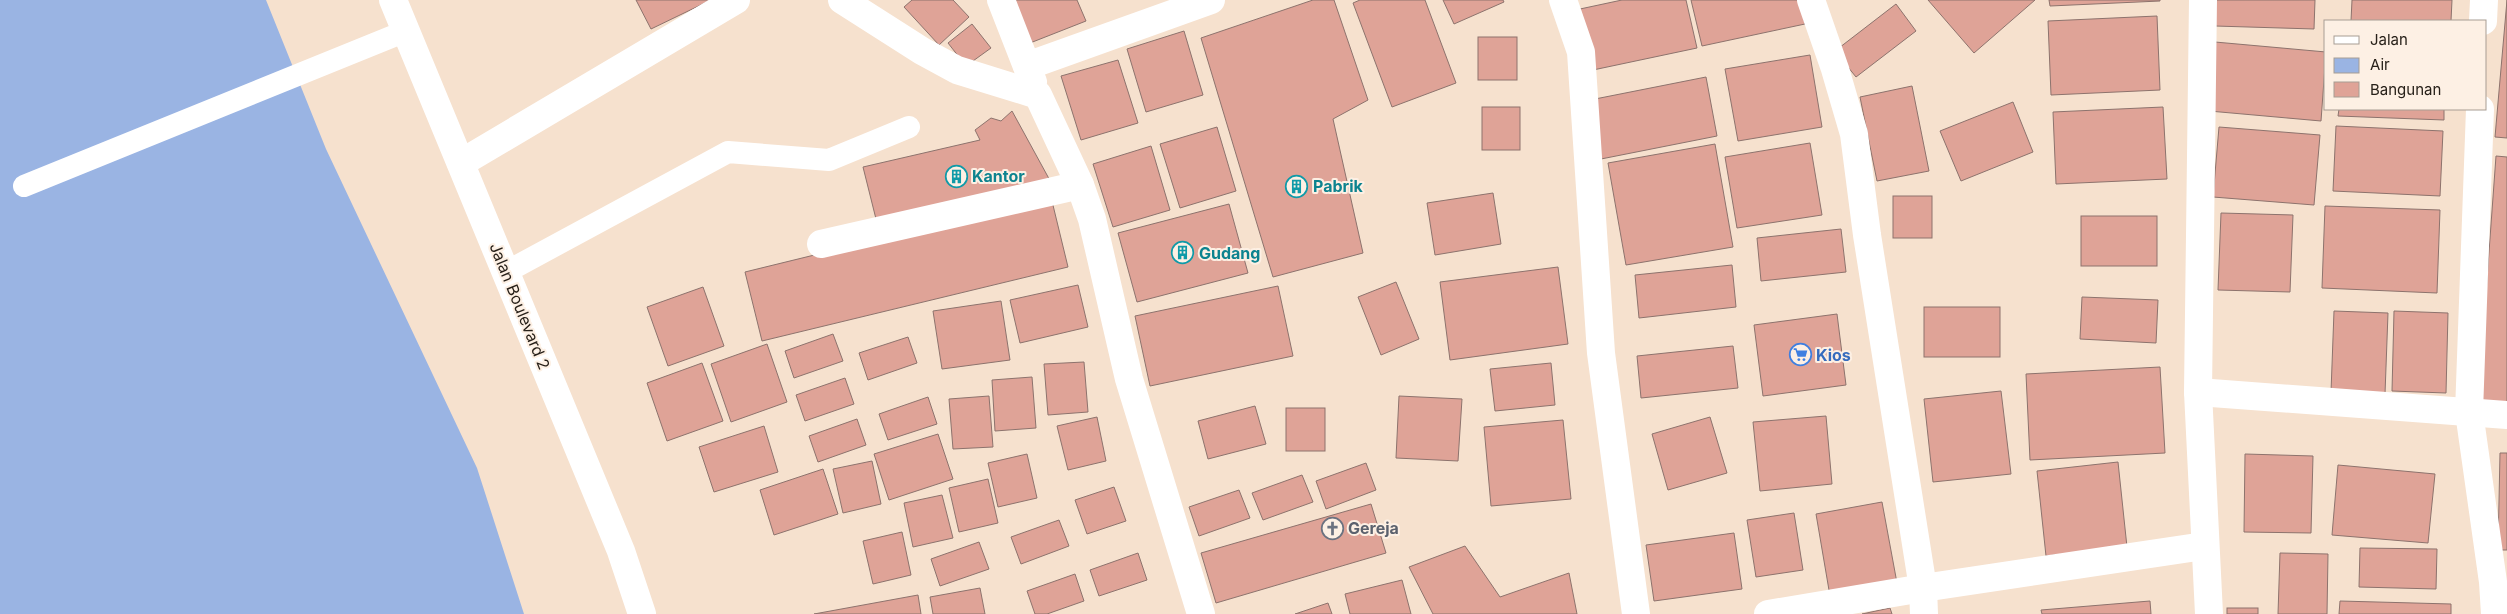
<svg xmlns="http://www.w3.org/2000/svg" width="2507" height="614" font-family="Inter,sans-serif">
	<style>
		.water { fill: #9ab4e3 }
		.building { fill: #dfa397; stroke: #8d736d }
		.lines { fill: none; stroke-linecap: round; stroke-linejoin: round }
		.lane { stroke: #fff; stroke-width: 22 }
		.street { stroke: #fff; stroke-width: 28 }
		.secondary { stroke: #fff; stroke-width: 28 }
		.labels { text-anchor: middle; stroke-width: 4; stroke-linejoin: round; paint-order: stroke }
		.culture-label { font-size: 16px; font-weight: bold; fill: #0d838f; stroke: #fdf0e4; text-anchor: start }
		.street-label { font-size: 16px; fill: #272019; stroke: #fdf0e4 }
		.shop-label { font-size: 16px; font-weight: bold; fill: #366cbe; stroke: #fdf0e4; text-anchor: start }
		.worship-label { font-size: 16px; font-weight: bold; fill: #5b616d; stroke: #fdf0e4; text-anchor: start }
	</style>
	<rect width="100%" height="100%" fill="#f6e1ce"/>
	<path class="water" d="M0 0H266L326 149 477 468 524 614H0Z"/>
	<g class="building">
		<path d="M636 0H711L651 29Z"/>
		<path d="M912 0H953L969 17 939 45 904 7Z"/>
		<path d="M1013 0H1077L1086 21 1030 43Z"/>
		<path d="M1313 0H1334L1368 100 1333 119 1363 253 1273 277 1201 38Z"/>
		<path d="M1360 0H1425L1456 83 1392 107 1353 3Z"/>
		<path d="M1443 0H1503L1504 2 1454 24Z"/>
		<path d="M1622 0H1686L1697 48 1593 70 1580 9Z"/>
		<path d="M1691 0H1800L1805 24 1702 46Z"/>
		<path d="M1928 0H2035L1974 53Z"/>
		<path d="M2049 0H2160V1L2050 6Z"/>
		<path d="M2216 0H2315L2314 29 2215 26Z"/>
		<path d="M2352 0H2452L2451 21H2351Z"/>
		<path d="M2507 0V138L2495 137Z"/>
		<path d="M1896 4 1916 31 1856 77 1835 51Z"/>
		<path d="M2157 16 2160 90 2051 95 2048 21Z"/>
		<path d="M972 24 991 48 966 66 948 43Z"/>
		<path d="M1184 31 1203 95 1146 112 1127 49Z"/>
		<rect x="1478" y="37" width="39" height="43"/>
		<path d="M2215 42 2326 52 2321 121 2209 111Z"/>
		<path d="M1810 55 1822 127 1738 141 1725 69Z"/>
		<path d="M1118 60 1138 123 1081 140 1061 76Z"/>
		<path d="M1706 77 1717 136 1601 159 1590 100Z"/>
		<path d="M1912 86 1929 171 1877 181 1860 97Z"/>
		<path d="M2013 102 2033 152 1961 181 1940 131Z"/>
		<rect x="1482" y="107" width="38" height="43"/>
		<path d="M2163 107 2167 179 2056 184 2053 112Z"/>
		<path d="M2339 109H2444V120L2338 116Z"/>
		<path d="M1012 111 1053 186 878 227 863 167 980 140 975 130 991 118 1001 121Z"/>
		<path d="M2336 126 2443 131 2440 196 2333 191Z"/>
		<path d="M1217 127 1236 191 1180 208 1160 144Z"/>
		<path d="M2219 127 2320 135 2314 205 2213 197Z"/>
		<path d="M1810 143 1822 215 1737 228 1725 157Z"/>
		<path d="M1715 144 1733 247 1626 265 1608 163Z"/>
		<path d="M1151 146 1170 210 1113 227 1093 164Z"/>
		<path d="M2496 156 2507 157V405L2478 403Z"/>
		<path d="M1493 193 1501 244 1435 255 1427 203Z"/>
		<rect x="1893" y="196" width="39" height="42"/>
		<path d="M1051 197 1068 267 762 341 745 272Z"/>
		<path d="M1229 204 1248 273 1137 302 1118 233Z"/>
		<path d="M2325 206 2440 210 2437 293 2322 288Z"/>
		<path d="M2221 213 2293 215 2290 292 2218 290Z"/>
		<rect x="2081" y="216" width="76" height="50"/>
		<path d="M1841 229 1846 272 1761 281 1757 238Z"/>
		<path d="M1732 265 1736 307 1639 318 1635 275Z"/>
		<path d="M1558 267 1568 344 1450 360 1440 282Z"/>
		<path d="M1396 282 1419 339 1381 355 1358 297Z"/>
		<path d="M1078 285 1088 327 1020 343 1010 300Z"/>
		<path d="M1278 286 1293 356 1150 386 1135 316Z"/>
		<path d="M703 287 724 346 668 366 647 307Z"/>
		<path d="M2082 297 2158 300 2156 343 2080 339Z"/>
		<path d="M1001 301 1010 360 942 369 933 311Z"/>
		<rect x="1924" y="307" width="76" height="50"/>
		<path d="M2334 311 2388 313 2385 394 2331 392Z"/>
		<path d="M2394 311 2448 313 2446 393 2392 391Z"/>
		<path d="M1837 314 1846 385 1763 396 1754 325Z"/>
		<path d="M833 334 843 361 794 378 785 351Z"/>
		<path d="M908 337 917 363 868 380 859 353Z"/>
		<path d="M767 344 787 402 731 422 711 364Z"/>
		<path d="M1733 346 1738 388 1641 398 1637 356Z"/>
		<path d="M1084 362 1088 412 1048 415 1044 364Z"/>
		<path d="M702 363 723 421 667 441 647 383Z"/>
		<path d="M1551 363 1555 405 1495 411 1490 369Z"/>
		<path d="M2160 367 2165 453 2030 460 2026 374Z"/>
		<path d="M1032 377 1036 428 995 431 992 380Z"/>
		<path d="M845 378 854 404 805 421 796 395Z"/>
		<path d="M2001 391 2011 474 1933 482 1924 399Z"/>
		<path d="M989 396 993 447 953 449 949 399Z"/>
		<path d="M1399 396 1462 399 1458 461 1396 458Z"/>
		<path d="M928 397 937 424 888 440 879 414Z"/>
		<path d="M1255 406 1266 444 1208 459 1198 421Z"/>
		<rect x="1286" y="408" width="39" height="43"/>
		<path d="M1826 416 1832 484 1760 491 1753 422Z"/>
		<path d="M1097 417 1106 461 1068 470 1057 426Z"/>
		<path d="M1710 417 1727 473 1668 490 1652 434Z"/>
		<path d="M857 419 866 445 818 462 809 436Z"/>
		<path d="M1563 420 1571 499 1491 506 1484 427Z"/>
		<path d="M764 426 778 472 714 492 699 447Z"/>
		<path d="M938 434 953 479 889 500 874 454Z"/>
		<path d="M2500 453H2507V550H2498Z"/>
		<path d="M1027 454 1037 498 998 507 988 463Z"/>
		<path d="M2245 454 2313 456 2311 533 2244 532Z"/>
		<path d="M872 461 881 504 843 513 833 469Z"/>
		<path d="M2118 462 2127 547 2046 556 2037 471Z"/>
		<path d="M1366 463 1376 490 1326 509 1316 481Z"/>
		<path d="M2338 465 2435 474 2428 543 2332 535Z"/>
		<path d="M823 469 838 514 774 535 760 490Z"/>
		<path d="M1302 475 1313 502 1263 520 1252 493Z"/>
		<path d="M988 479 998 523 959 532 949 488Z"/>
		<path d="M1114 487 1126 521 1087 534 1075 500Z"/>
		<path d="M1239 490 1250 518 1199 536 1189 507Z"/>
		<path d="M942 495 953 538 913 547 904 503Z"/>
		<path d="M1882 502 1897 583 1830 596 1816 514Z"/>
		<path d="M1371 504 1386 553 1216 603 1201 553Z"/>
		<path d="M1794 513 1803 570 1756 577 1747 520Z"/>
		<path d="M1059 520 1069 546 1021 564 1011 537Z"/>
		<path d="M902 532 911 575 873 584 863 541Z"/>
		<path d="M1734 533 1742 589 1654 601 1646 545Z"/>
		<path d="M979 542 989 569 940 586 931 559Z"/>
		<path d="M1465 546 1500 597 1569 573 1577 614H1433L1409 567Z"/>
		<path d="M2360 548 2437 549 2436 589 2359 587Z"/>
		<path d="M1138 553 1147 580 1099 596 1090 570Z"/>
		<path d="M2280 553 2328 554 2327 614H2278Z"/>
		<path d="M1075 574 1084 601 1047 614H1035L1027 591Z"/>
		<path d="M1402 580 1411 614H1350L1345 594Z"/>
		<path d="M980 588 985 614H933L930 597Z"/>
		<path d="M918 595 921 614H814Z"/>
		<path d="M2150 601 2151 614H2042L2041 610Z"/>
		<path d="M2340 601 2451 604V614H2339Z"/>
		<path d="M1328 603 1332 614H1295Z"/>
		<path d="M1890 608 1892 614H1862Z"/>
		<rect x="2227" y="608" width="31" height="6"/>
	</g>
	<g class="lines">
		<g class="lane">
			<path d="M24 186 406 31"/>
			<path d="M506 272 728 152 829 160 909 127"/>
		</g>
		<g class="street">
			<path d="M842 0 922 51 957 70 1038 95 1080 185 1092 219 1129 379 1201 614"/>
			<path d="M1001 0 1033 82"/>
			<path d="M1563 0 1581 52 1601 353 1636 614"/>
			<path d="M1811 0 1835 69 1854 134 1867 235 1923 588 1924 614"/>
			<path d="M2203 0 2198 392 2209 614"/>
			<path d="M2483 21 2484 0"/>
			<path d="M1027 66 1211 0"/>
			<path d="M2480 109 2469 412 2493 582 2495 614"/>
			<path d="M461 163 736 0"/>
			<path d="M821 244 1080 185"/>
			<path d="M2198 392 2507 415"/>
			<path d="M1768 614 1923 588 2204 546"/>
		</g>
		<path class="secondary" d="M393 0 621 551 642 614"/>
	</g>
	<defs>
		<symbol id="building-ring" viewBox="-11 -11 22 22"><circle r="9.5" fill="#fdf0e4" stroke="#0f9aa8" stroke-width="1.5"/><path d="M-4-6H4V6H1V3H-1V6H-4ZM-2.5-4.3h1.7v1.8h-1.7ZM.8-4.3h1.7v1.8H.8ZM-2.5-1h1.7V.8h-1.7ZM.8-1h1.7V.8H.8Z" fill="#0f9aa8"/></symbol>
		<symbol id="supermarket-ring" viewBox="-11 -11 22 22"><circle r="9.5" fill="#fdf0e4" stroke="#3f7fe0" stroke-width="1.5"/><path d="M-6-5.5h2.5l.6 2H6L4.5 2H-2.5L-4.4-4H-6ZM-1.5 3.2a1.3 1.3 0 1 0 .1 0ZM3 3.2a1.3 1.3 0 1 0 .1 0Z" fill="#3f7fe0"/></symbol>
		<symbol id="church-ring" viewBox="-11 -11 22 22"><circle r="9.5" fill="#fdf0e4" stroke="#6b7280" stroke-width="1.5"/><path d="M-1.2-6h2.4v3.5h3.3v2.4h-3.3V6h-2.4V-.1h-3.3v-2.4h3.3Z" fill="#6b7280"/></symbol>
	</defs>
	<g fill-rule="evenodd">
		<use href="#building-ring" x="944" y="164" width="25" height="25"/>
		<use href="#building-ring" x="1284" y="174" width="25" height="25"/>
		<use href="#building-ring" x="1170" y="240" width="25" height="25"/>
		<use href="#supermarket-ring" x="1788" y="342" width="25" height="25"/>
		<use href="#church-ring" x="1320" y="516" width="25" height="25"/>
	</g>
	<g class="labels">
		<g class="culture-label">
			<text x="972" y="182">Kantor</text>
			<text x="1313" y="192">Pabrik</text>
			<text x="1199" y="259">Gudang</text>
		</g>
		<g class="street-label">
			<text transform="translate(520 306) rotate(68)" y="6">Jalan Boulevard 2</text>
		</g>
		<g class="shop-label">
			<text x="1816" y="361">Kios</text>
		</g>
		<g class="worship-label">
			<text x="1348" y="534">Gereja</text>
		</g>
	</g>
	<rect x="2324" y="20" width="162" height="90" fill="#fdf0e4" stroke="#a79d93"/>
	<rect x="2334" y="36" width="25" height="8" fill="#ffffff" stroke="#a79d93"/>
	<text x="2370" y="45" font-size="15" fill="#272019">Jalan</text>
	<rect x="2334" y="58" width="25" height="15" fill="#9ab4e3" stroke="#a79d93"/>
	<text x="2370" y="70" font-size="15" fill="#272019">Air</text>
	<rect x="2334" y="82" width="25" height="15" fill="#dfa397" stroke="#a79d93"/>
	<text x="2370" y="95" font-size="15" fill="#272019">Bangunan</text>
</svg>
